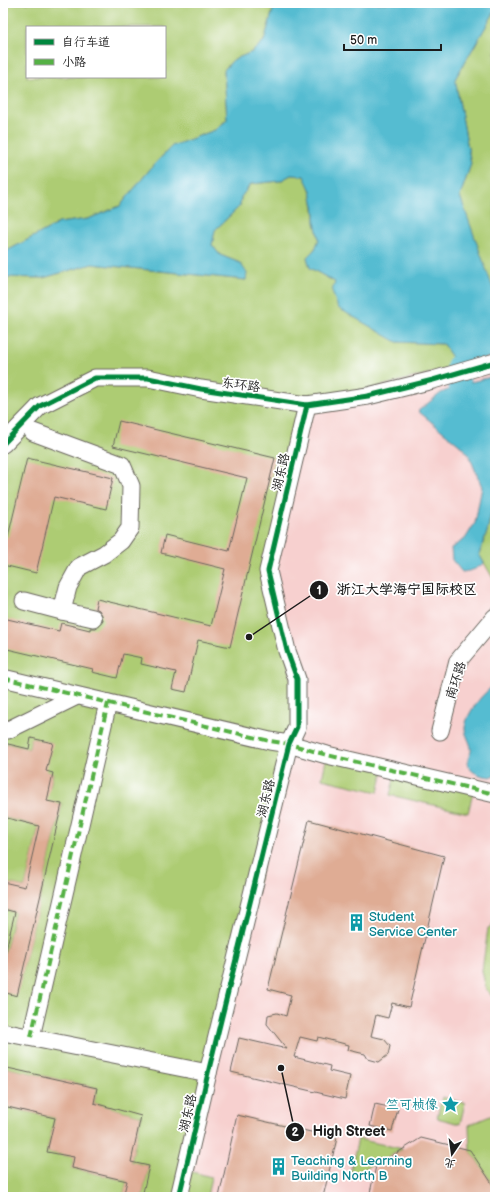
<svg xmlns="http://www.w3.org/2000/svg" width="498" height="1200" font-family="'Balsamiq Sans','LXGW WenKai TC',sans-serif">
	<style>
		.built { fill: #f7d0cf; fill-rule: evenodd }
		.green { fill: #adcc73; stroke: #647448; fill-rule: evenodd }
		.water { fill: #54bcd1; stroke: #386c76 }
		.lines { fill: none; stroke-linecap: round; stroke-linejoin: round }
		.river { stroke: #54bcd1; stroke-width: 23 }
		.building { fill: #dfac94 }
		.minor-casing { stroke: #68645c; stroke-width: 19 }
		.minor { stroke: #fff; stroke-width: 17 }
		.quiet { stroke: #55b145; stroke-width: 4; stroke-dasharray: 8 4; stroke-linecap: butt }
		.cycleway-casing { stroke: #fff; stroke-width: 8 }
		.cycleway { stroke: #00873e; stroke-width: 5 }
		.labels { text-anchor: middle; stroke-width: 3.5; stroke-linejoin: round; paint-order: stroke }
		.street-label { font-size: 13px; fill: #1c1c1c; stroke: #fff }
		.culture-label { font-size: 13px; fill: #0d838f; stroke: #fff; text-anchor: start }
		.leader { fill: none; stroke: #1c1c1c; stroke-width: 1.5 }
		.callout-dot { fill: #1c1c1c; stroke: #fff; stroke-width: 1.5 }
		.mark-label { font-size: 12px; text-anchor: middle; font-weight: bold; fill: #fff }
		.callout-label { font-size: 14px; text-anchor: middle; font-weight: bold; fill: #1c1c1c; stroke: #fff; stroke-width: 3.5; stroke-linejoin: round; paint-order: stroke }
	</style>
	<rect width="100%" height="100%" fill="#fff"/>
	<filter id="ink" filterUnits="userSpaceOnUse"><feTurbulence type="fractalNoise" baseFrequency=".025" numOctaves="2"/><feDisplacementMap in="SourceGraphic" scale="8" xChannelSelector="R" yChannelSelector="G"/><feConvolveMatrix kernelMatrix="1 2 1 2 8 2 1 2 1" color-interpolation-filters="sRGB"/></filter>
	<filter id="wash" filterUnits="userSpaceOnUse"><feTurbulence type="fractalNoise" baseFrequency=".012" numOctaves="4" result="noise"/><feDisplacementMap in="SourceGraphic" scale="16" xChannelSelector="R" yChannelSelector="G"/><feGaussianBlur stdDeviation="0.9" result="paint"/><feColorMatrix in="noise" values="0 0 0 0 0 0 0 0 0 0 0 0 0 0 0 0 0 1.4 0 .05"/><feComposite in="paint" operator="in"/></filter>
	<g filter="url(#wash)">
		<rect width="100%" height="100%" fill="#f4e9d3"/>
		<path class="built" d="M3 3H495V1197H3ZM27 27H165V77H27Z"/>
		<g class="green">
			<path d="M3 3H275L264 41 252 52 233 60 224 70 227 119 215 130 172 146 151 168 120 206 88 219 59 223 3 253ZM27 27H165V77H27Z"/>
			<path d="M495 11V302L460 196 471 164 455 79Z"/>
			<path d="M291 175 305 176C312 192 314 203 315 221 315 227 319 233 319 239 318 247 312 252 307 257L310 268 335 282 397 342 443 344 458 366 307 405 268 571 287 651 297 727 186 1170 211 1177 207 1197H142L149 1166 131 1162 141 1116 94 1103 97 1088 3 1067V992L17 995 62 804 38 799 50 787 53 773 40 770 52 743 31 738 29 749 5 743 3 749V277L43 278 92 264 246 280 240 263 220 255 212 245 215 230 240 206 241 197 251 184 280 181Z"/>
			<path d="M495 495V582L479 554 487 532Z"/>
			<path d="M327 755 384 768 378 792 322 779Z"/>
			<path d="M396 771 474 789 468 813 390 795Z"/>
			<path d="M3 817 39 826 25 887 3 882Z"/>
			<path d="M3 909 15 912 3 961Z"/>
			<path d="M495 924V1000L486 989 482 971 488 928Z"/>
			<path d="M442 1097 465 1103 460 1124 437 1118Z"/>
			<path d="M3 1106 55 1118 47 1152 74 1157 72 1168 127 1181 123 1197H3Z"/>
			<path d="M495 1114V1188L470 1150 469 1125Z"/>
			<path d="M358 1139 403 1149 349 1177Z"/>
		</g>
		<g class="water">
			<path d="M275 3H495V11L455 79 471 164 460 196 495 294V356L458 366 443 344 397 342 338 308 332 291 335 282 310 268 307 257 315 249 319 239 315 222V212L311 191 304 176 291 175 280 181 251 184 241 197 240 206 215 230 212 245 220 255 240 263 247 273 246 280 92 264 43 278 3 277V253L59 223 88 219 120 206 151 168 172 146 215 130 227 120 224 70 233 60 252 52 264 41Z"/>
			<path d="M495 376V495L487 532 479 554 484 563C477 569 472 571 462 572L452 560 451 548 465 539 475 523 482 487 469 455 463 448 418 411 441 393 459 385Z"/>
			<path d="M495 685V775L491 777C481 776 467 773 468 760 468 756 472 753 471 748 470 741 465 735 465 728 466 714 483 692 495 685Z"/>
		</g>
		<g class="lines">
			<path class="river" d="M458 366 459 385"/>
		</g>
		<g id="blocks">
			<g class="building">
				<path d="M119 421 275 458 230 647 198 640 186 692 172 689 176 672 141 664 142 658 123 654 117 678 92 672 93 669 3 648V618L59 631 61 623 90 630V628H96L100 625 103 621 102 615 99 610 95 608 97 599 211 626 225 569 161 553 165 535 229 551 247 478 113 446Z"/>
				<path d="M27 458 113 478 106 509 54 497 36 573 3 565V536L8 537Z"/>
				<path d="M31 738 53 743 46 771 53 773 47 801 62 804 17 996 3 992V962L15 912 3 909V882L25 887 39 826 3 817V749L4 743 29 749Z"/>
				<path d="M309 820 444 856 409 1007 392 1003 388 1018 376 1015 371 1036 384 1039 390 1046 388 1055 379 1062 368 1059 365 1054 348 1050 349 1045 318 1037 317 1041 300 1037 294 1057 330 1066 329 1071 350 1076 345 1099 231 1072 239 1038 287 1049 267 1024 268 1015 277 1013 286 1016 291 995 268 989Z"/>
				<path d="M3 1067 97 1088 94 1103 141 1116 131 1162 149 1166 142 1197H123L127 1181 72 1168 74 1157 47 1152 55 1118 3 1106Z"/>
				<path d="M375 1104 398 1109 392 1131 370 1126Z"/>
				<path d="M237 1115 337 1138 323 1197H219Z"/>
				<path d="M421 1138 470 1150 495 1188V1197H369L376 1166Z"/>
			</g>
		</g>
	</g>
	<g filter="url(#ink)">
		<use href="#blocks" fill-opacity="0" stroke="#68645c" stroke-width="1"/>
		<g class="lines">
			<defs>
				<g id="minor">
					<path d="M33 432 122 465 131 486 130 528 121 541 104 554 79 567 68 587 62 611 93 618"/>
					<path d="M3 444 40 406 95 378H148L201 389 307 405 368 396 433 380 495 362"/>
					<path d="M24 601 62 611"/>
					<path d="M3 678 270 741 289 744 327 755 495 794"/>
					<path d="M3 729 8 730 77 696"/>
					<path d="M440 731 458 661 495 617"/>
					<path d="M3 1032 208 1073"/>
					<path d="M31 1037 108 703"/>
					<path d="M179 1197 208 1073 289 744 297 727V679L287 651 268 571 307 405"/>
				</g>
			</defs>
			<use href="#minor" class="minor-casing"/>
			<use href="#minor" class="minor"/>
			<g class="quiet">
				<path d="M3 678 270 741 289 744 327 755 495 794"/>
				<path d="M31 1037 108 703"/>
			</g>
			<defs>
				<g id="cycleway">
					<path d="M3 444 40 406 95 378H148L201 389 307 405 368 396 433 380 495 362"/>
					<path d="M179 1197 208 1073 289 744 297 727V679L287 651 268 571 307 405"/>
				</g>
			</defs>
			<use href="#cycleway" class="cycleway-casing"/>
			<use href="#cycleway" class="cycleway"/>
		</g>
	</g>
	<defs>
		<symbol id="building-bare" viewBox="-9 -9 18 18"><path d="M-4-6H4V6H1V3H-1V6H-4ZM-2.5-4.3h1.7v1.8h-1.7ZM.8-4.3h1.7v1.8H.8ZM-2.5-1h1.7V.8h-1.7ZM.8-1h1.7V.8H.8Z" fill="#0f9aa8" stroke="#fff" stroke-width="2.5" paint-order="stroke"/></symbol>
		<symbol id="sight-bare" viewBox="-9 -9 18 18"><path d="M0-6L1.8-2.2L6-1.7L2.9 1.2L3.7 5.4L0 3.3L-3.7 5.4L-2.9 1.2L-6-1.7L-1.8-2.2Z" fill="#0f9aa8" stroke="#fff" stroke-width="2.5" paint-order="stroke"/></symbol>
	</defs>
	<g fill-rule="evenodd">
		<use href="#building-bare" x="344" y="910" width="25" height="25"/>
		<use href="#sight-bare" x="438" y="1092" width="25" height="25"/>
		<use href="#building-bare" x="266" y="1154" width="25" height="25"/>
	</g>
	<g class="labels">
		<g class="street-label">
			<text transform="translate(241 384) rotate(8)" y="5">东环路</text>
			<text transform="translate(280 472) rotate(-77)" y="5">湖东路</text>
			<text transform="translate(455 680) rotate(-72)" y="5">南环路</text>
			<text transform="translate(265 798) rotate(-76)" y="5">湖东路</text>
			<text transform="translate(187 1113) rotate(-77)" y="5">湖东路</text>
		</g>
		<g class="culture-label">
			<text x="369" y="921">Student<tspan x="369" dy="15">Service Center</tspan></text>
			<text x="438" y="1109" text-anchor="end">竺可桢像</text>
			<text x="291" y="1165">Teaching &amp; Learning<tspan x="291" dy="15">Building North B</tspan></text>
		</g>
	</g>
	<path class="leader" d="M249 637L319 590M281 1068L295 1132"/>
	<g class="callout-dot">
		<circle cx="249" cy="637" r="4"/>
		<circle cx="281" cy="1068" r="4"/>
		<circle cx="319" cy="590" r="10"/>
		<circle cx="295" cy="1132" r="10"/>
	</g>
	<g class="mark-label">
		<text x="319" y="594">1</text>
		<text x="295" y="1136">2</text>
	</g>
	<g class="callout-label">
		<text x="407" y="594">浙江大学海宁国际校区</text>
		<text x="349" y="1136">High Street</text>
	</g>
	<rect width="498" height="1200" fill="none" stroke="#fff" stroke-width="16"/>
	<rect x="26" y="26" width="140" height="52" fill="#ffffff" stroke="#a4a4a4"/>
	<rect x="34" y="39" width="20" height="6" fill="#00873e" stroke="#a4a4a4"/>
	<text x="62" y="46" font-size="12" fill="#1c1c1c">自行车道</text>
	<rect x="34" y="59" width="20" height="6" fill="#55b145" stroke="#a4a4a4"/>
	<text x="62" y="66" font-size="12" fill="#1c1c1c">小路</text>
	<g transform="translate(452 1154) rotate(193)" stroke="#ffffff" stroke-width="3" paint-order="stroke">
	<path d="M0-3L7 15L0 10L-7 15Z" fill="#1c1c1c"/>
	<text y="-6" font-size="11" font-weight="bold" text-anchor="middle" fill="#1c1c1c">北</text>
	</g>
	<path d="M344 44v6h97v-6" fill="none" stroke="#1c1c1c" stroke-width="2"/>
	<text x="350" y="44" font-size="12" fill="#1c1c1c" stroke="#ffffff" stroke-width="3" paint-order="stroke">50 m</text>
</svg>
